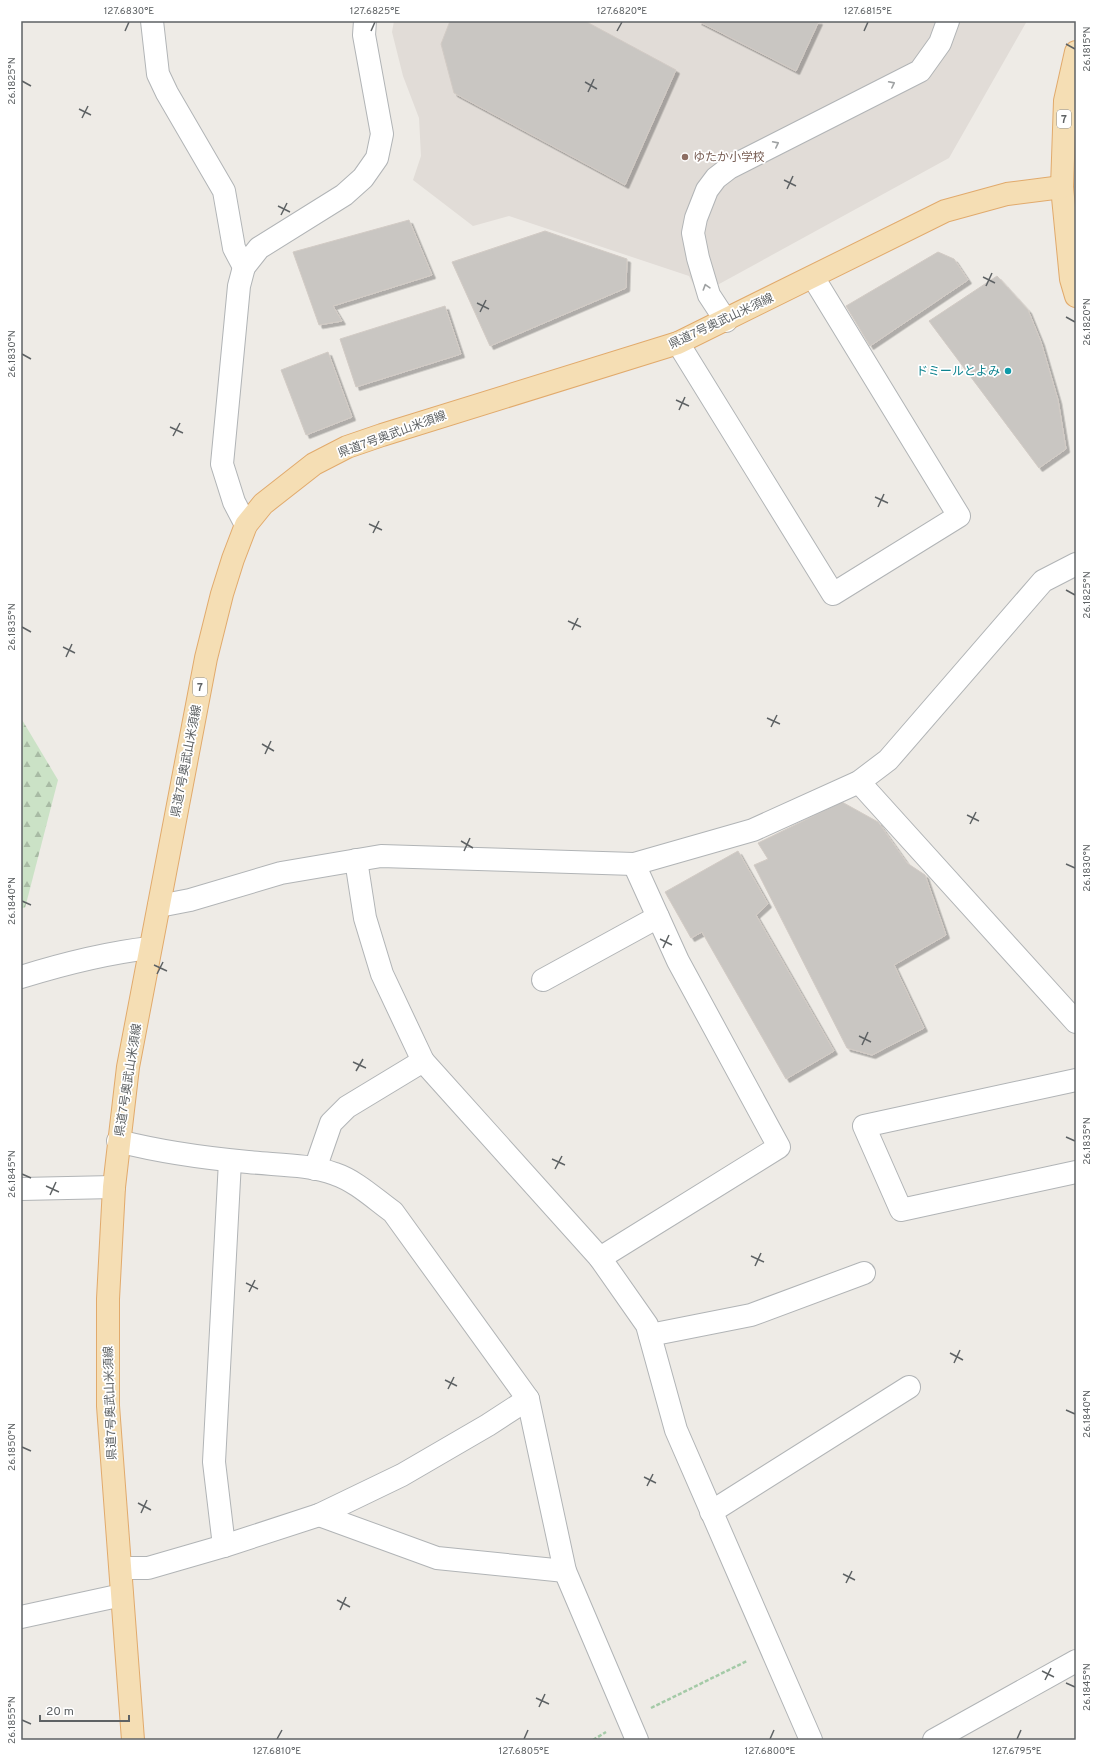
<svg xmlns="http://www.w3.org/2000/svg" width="1097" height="1761" font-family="Overpass,'Noto Sans JP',sans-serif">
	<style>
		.education { fill: #e1dcd7 }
		.forest { fill: url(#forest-firs) }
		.building { fill: #c9c6c2; stroke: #d2cbc5; filter: url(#shadow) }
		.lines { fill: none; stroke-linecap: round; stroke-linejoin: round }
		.minor-casing { stroke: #b1b4b6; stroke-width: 24 }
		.major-casing { stroke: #e1aa6c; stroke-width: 24 }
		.path { stroke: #a4caa7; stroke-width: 2.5; stroke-dasharray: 4 2; stroke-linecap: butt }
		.minor { stroke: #fff; stroke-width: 22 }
		.major { stroke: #f5deb4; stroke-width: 22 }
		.oneway { stroke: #9ea1a2 }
		.ticks { fill: none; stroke: #5e6264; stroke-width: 1.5 }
		.education-dot { fill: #8d6e63; stroke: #fff; stroke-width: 1.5 }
		.culture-dot { fill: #0f9aa8; stroke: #fff; stroke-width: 1.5 }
		.labels { text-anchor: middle; stroke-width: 3.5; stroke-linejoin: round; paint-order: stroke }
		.shield { fill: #fff; stroke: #8e9192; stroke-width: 1 }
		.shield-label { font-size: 11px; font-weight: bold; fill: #5e6264 }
		.education-label { font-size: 12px; fill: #785e54; stroke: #fff; text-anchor: start }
		.street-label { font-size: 12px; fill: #5e6264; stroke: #fff }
		.culture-label { font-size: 12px; fill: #0d838f; stroke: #fff; text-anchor: end }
		.neatline { fill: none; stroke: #5e6264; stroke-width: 1.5 }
		.ticks-label { font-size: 10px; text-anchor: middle; fill: #5e6264 }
	</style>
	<defs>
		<pattern id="forest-firs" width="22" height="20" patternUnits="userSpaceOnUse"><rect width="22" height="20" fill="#cbe2c6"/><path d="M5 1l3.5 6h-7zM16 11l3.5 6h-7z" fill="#a8bba4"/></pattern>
		<filter id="shadow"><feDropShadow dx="3.5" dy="3.5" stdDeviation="0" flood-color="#0004"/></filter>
	</defs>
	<rect width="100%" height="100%" fill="#eeebe6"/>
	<path class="education" d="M394 21H1027L949 158 699 295 689 276 509 216 473 226 413 180 421 156 419 118 403 76 392 32Z"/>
	<path class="forest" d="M21 718 58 780 25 908H21Z"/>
	<g class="building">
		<path d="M450 21H585L676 70 625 185 454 93 441 44Z"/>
		<path d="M698 21H819L796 71Z"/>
		<path d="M409 220 432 275 333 306 342 321 319 325 293 252Z"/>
		<path d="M545 231 627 259 626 288 490 346 452 262Z"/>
		<path d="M938 252 954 259 968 280 870 346 846 306Z"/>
		<path d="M997 276 1028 310 1041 342 1058 400 1066 449 1039 468 929 321Z"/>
		<path d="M445 306 461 354 356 387 340 339Z"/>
		<path d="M328 352 352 417 306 435 281 370Z"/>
		<path d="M842 802 878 822 907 863 925 875 946 935 894 965 924 1028 872 1055 847 1048 754 865 768 859 758 843Z"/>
		<path d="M738 851 768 904 756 915 834 1051 786 1079 702 932 691 938 665 892Z"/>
	</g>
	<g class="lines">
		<defs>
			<g id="minor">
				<path d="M152 21 158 74 167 93 224 191 234 248 244 267"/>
				<path d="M726 321 709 295 698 258 693 233 696 218 707 190 716 178 729 168 920 71 940 43 948 21"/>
				<path d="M678 343 833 594 959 516 813 277"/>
				<path d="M246 525 234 502 222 464 239 286 244 267 259 248 344 195 363 178 377 158 382 134 364 35 365 21"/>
				<path d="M859 782 1076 1022"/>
				<path d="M356 860 365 918 382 974 423 1061"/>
				<path d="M159 906 190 900 281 873 381 856 634 864 753 830 859 782 888 760 1043 581 1076 564"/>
				<path d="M21 977C63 964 106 953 150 948"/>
				<path d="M543 980 658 917"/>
				<path d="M1076 1080 864 1126 901 1210 1076 1172"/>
				<path d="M118 1141C161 1152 204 1158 248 1162 275 1165 309 1164 335 1174 356 1181 375 1199 393 1212L528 1399 565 1571 637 1740"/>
				<path d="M315 1169 331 1123 347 1107 423 1061 600 1258 647 1325 676 1430 811 1740"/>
				<path d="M21 1189 114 1187"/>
				<path d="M600 1258 779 1147 678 961 634 864"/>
				<path d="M650 1335 751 1315 864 1273"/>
				<path d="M711 1512 909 1387"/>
				<path d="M319 1515 437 1558 565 1571"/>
				<path d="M224 1546 214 1462 230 1161"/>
				<path d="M121 1568H148L224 1546 319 1515 402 1475 488 1425 528 1399"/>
				<path d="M21 1617 122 1595"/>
				<path d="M934 1740 1076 1661"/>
			</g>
			<g id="major">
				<path d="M1076 52 1065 101 1062 187 1071 279 1076 296"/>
				<path d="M133 1740 108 1406V1299L114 1187 128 1067 206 658 222 594 233 559 246 525 263 504 314 464 347 447 382 435 678 343 945 211 1007 194 1062 187"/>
			</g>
		</defs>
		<use href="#minor" class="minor-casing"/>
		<use href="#major" class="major-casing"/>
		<g class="path">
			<path d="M651 1708 747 1661"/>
			<path d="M593 1740 606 1732"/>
		</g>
		<use href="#minor" class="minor"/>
		<use href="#major" class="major"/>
	</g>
	<defs><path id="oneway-chevron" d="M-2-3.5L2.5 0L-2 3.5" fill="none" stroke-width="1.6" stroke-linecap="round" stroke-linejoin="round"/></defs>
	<g class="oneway">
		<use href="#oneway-chevron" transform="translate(892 84) rotate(-27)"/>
		<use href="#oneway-chevron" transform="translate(776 144) rotate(-27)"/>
		<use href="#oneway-chevron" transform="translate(706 287) rotate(-107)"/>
	</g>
	<path class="ticks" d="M125 31 129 22M371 31 375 22M617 31 622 22M864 31 868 22M1066 44 1075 49M22 81 31 86M585 82 597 89M588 92 594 79M79 109 91 115M82 118 88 106M784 180 796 186M787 189 793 176M278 206 290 212M281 215 287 203M983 277 995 283M986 286 992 273M477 303 489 309M480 312 486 300M1066 317 1075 322M22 354 31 359M676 400 689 406M679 410 685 397M170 427 183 433M173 436 180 423M875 497 888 503M878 507 884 494M369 524 382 530M373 533 379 521M1066 590 1075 595M568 621 581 627M22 627 31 632M572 630 578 618M63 647 75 653M66 657 72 644M767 718 780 724M771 727 777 715M262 744 274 751M265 754 271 741M967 815 979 821M970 824 976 812M461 841 473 848M464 851 470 838M1066 864 1075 868M22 901 31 905M660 939 672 945M663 948 669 935M154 965 167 971M157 974 163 962M859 1036 871 1042M862 1045 868 1032M353 1062 366 1068M356 1071 363 1059M1066 1137 1075 1141M552 1159 565 1165M555 1169 562 1156M22 1174 31 1178M46 1186 59 1192M50 1195 56 1182M751 1256 764 1262M755 1266 761 1253M246 1283 258 1289M249 1292 255 1280M950 1353 963 1360M954 1363 960 1350M445 1380 457 1386M448 1389 454 1377M1066 1410 1075 1414M22 1447 31 1451M644 1477 656 1483M647 1486 653 1474M138 1503 151 1510M141 1513 147 1500M843 1574 855 1580M846 1583 852 1571M337 1600 350 1607M340 1610 346 1597M1042 1671 1054 1677M1045 1680 1051 1668M1066 1683 1075 1687M536 1698 549 1704M539 1707 545 1694M22 1720 31 1724M277 1739 282 1730M524 1739 528 1730M770 1739 774 1730M1017 1739 1021 1730"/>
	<circle class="education-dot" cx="685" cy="157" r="4"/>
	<circle class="culture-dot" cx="1008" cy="371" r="4"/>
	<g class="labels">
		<g class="shield">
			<rect x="1057" y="110" width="14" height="18" rx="3"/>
			<rect x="193" y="678" width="14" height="18" rx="3"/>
		</g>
		<g class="shield-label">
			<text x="1064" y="123">7</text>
			<text x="200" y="691">7</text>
		</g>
		<g class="education-label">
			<text x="693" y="161">ゆたか小学校</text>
		</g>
		<g class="street-label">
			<text transform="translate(721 321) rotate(-25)" y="4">県道7号奥武山米須線</text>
			<text transform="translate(392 434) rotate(-20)" y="4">県道7号奥武山米須線</text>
			<text transform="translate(186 761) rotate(-79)" y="4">県道7号奥武山米須線</text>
			<text transform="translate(128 1080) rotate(-81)" y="4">県道7号奥武山米須線</text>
			<text transform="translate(110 1403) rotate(-92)" y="4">県道7号奥武山米須線</text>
		</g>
		<g class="culture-label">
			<text x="1000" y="375">ドミールとよみ</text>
		</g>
	</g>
	<rect width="1097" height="1761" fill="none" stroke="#ffffff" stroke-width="44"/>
	<path d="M40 1715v6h89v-6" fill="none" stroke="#5e6264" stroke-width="2"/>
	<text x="46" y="1715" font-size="12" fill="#5e6264" stroke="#ffffff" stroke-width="3" paint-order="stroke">20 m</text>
	<rect x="22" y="22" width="1053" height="1717" class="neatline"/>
	<g class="ticks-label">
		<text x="129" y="14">127.6830°E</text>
		<text x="375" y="14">127.6825°E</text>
		<text x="622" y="14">127.6820°E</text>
		<text x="868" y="14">127.6815°E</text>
		<text transform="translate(1086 49) rotate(-90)" y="4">26.1815°N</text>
		<text transform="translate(11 81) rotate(-90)" y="4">26.1825°N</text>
		<text transform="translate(1086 322) rotate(-90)" y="4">26.1820°N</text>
		<text transform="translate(11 354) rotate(-90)" y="4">26.1830°N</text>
		<text transform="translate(1086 595) rotate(-90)" y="4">26.1825°N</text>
		<text transform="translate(11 627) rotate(-90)" y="4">26.1835°N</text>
		<text transform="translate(1086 868) rotate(-90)" y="4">26.1830°N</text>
		<text transform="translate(11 901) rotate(-90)" y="4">26.1840°N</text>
		<text transform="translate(1086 1141) rotate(-90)" y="4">26.1835°N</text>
		<text transform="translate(11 1174) rotate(-90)" y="4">26.1845°N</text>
		<text transform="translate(1086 1414) rotate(-90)" y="4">26.1840°N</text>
		<text transform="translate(11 1447) rotate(-90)" y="4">26.1850°N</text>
		<text transform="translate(1086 1687) rotate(-90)" y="4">26.1845°N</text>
		<text transform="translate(11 1720) rotate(-90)" y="4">26.1855°N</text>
		<text x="277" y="1754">127.6810°E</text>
		<text x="524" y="1754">127.6805°E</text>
		<text x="770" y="1754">127.6800°E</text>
		<text x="1017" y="1754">127.6795°E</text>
	</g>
</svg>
